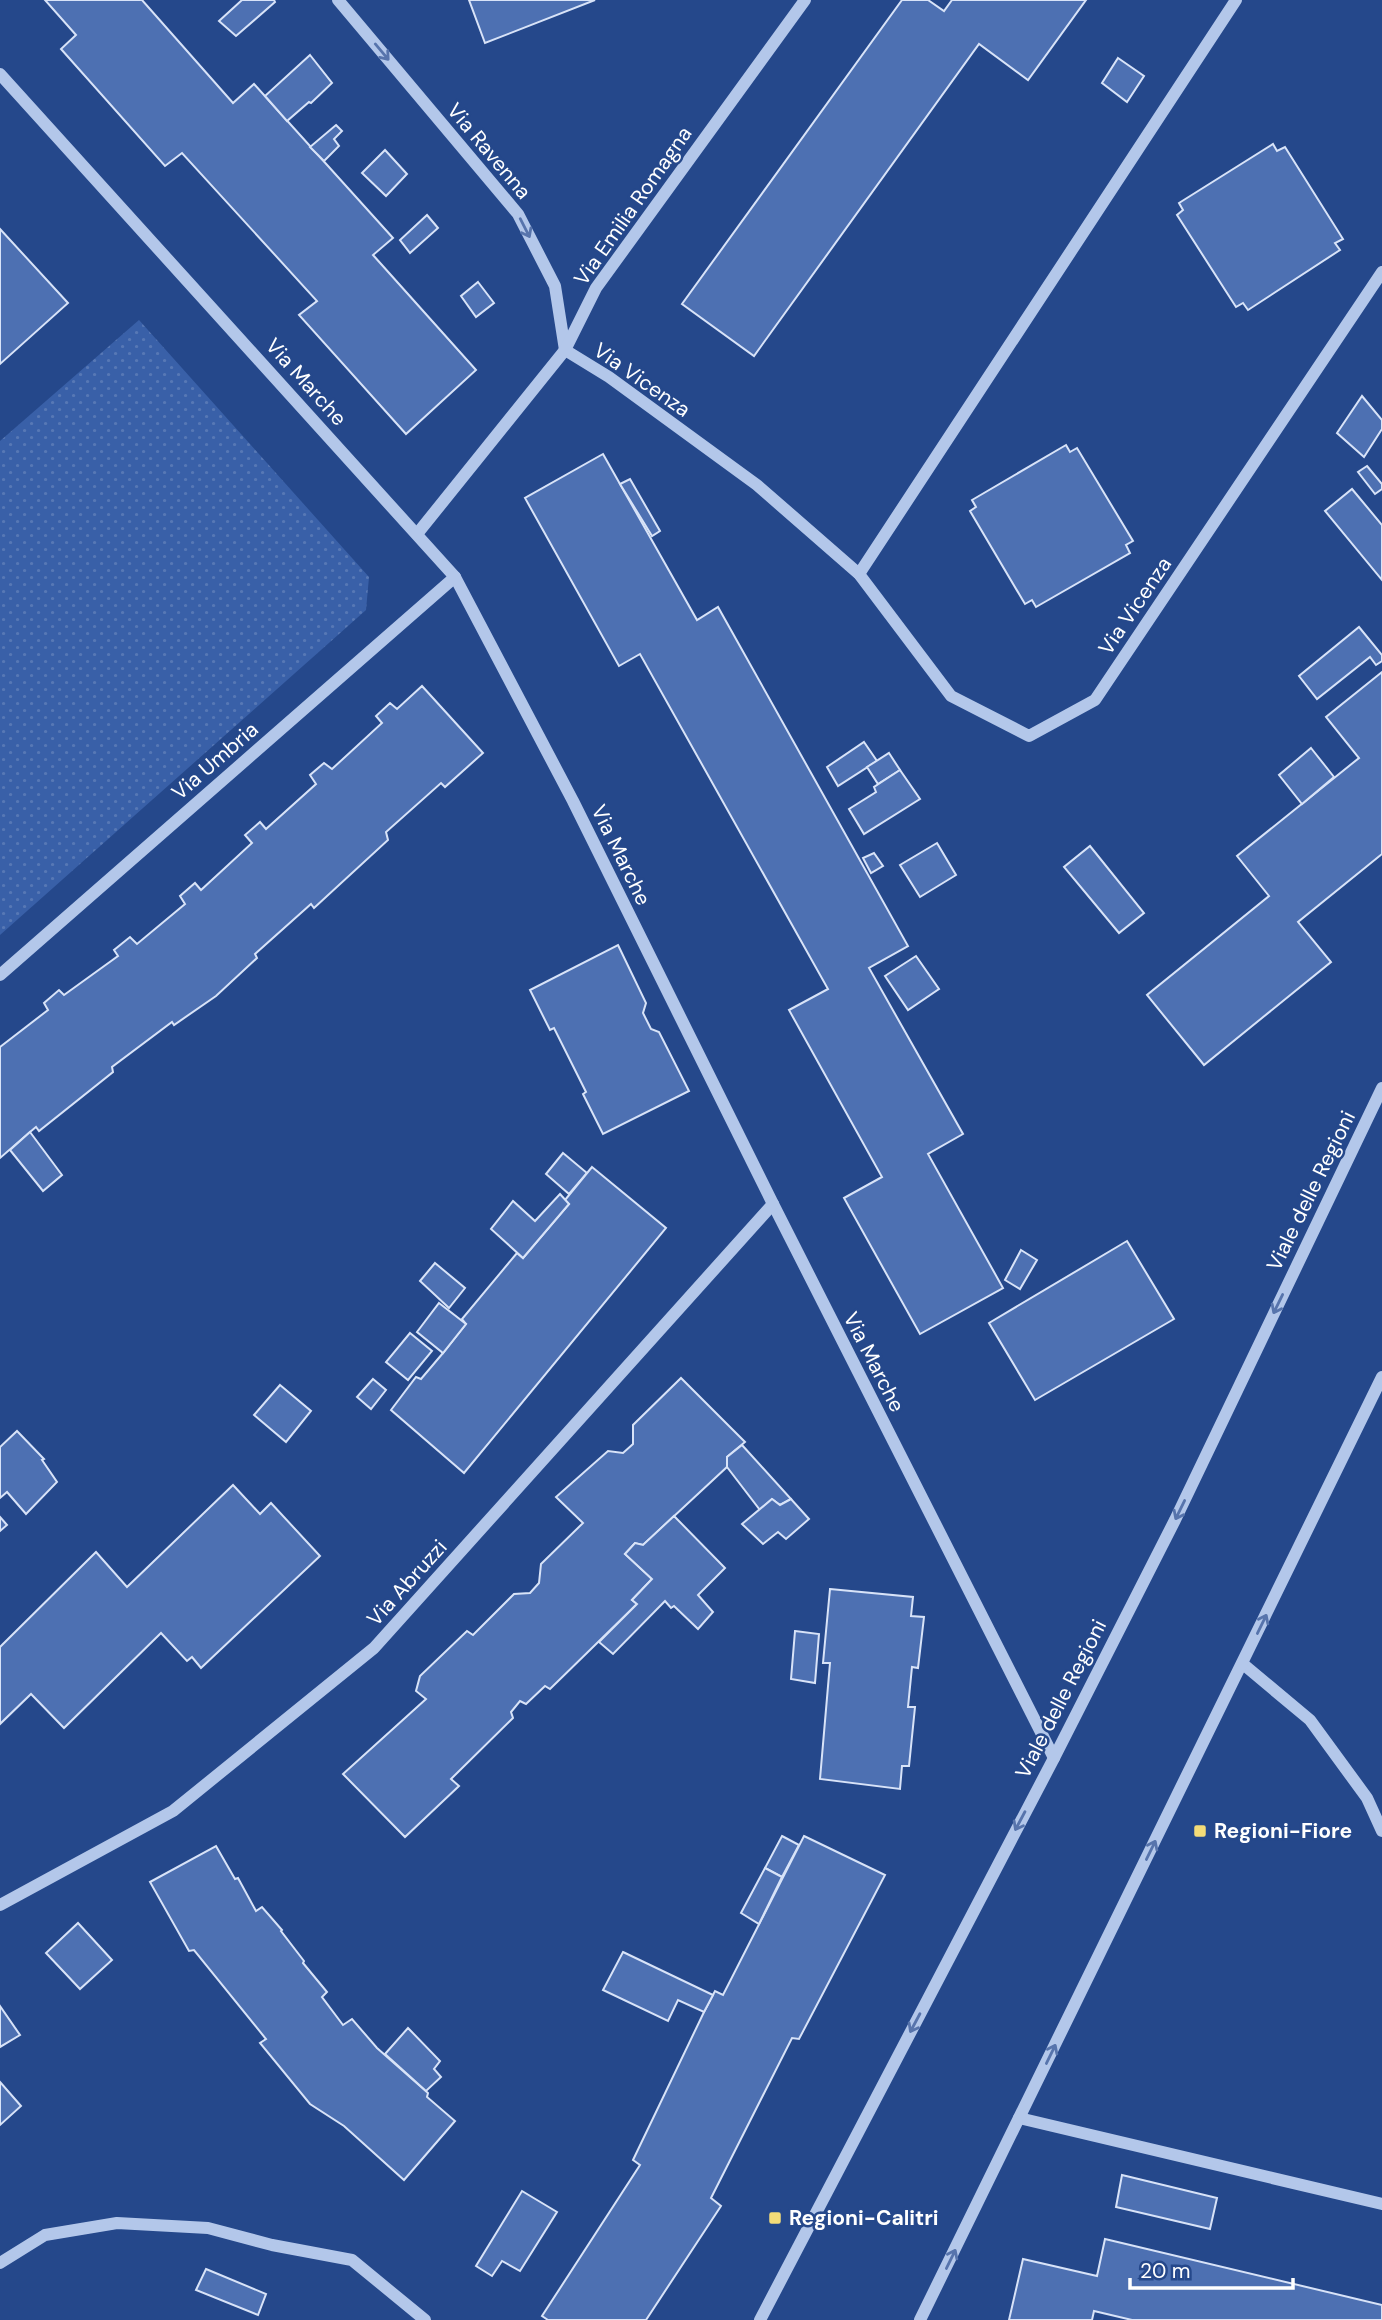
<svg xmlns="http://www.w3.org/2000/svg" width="1382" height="2320" font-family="'DM Sans',sans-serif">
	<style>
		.grass { fill: url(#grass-dots) }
		.building { fill: #4d70b2; stroke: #d8e3f8; stroke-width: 2 }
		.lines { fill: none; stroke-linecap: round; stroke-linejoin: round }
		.minor { stroke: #b3c7ea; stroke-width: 12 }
		.oneway { stroke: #5774ac }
		.poi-dot { fill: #f4dc78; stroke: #25488b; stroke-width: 2.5 }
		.labels { text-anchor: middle; stroke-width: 5; stroke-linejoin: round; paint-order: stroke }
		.street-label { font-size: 21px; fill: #fff; stroke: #25488b }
		.poi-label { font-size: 21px; font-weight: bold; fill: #fff; stroke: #25488b; text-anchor: start }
	</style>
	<defs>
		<pattern id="grass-dots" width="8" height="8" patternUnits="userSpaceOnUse" patternTransform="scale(1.75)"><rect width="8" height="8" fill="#3960a8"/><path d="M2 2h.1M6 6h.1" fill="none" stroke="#5778b5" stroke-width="1.8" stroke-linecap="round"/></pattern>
	</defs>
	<rect width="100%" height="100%" fill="#25488b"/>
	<path class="grass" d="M139 320 369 577 366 610 0 935V441Z"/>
	<g class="building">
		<path d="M45 0H142L233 103 254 84 393 238 373 255 476 370 406 434 299 315 317 301 182 153 165 166 61 49 76 35Z"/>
		<path d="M242 0H274L275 2 236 36 219 21Z"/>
		<path d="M469 0H595L485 43Z"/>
		<path d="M902 0H928L944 11 952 0H1086L1028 80 979 44 754 356 682 304Z"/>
		<path d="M310 55 332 83 311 103 309 102 287 121 265 96Z"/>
		<path d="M1118 58 1144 76 1127 102 1102 83Z"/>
		<path d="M336 125 342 131 334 139 339 146 324 161 310 147Z"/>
		<path d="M1273 144 1277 151 1285 147 1343 239 1335 243 1340 250 1248 310 1243 303 1236 307 1177 215 1183 210 1179 203Z"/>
		<path d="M385 150 407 174 386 196 362 173Z"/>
		<path d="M427 215 438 228 410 253 400 240Z"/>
		<path d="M0 229 68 303 0 364Z"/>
		<path d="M478 282 494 303 476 317 461 296Z"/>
		<path d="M1362 396 1382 420V429L1364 457 1337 433Z"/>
		<path d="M1066 445 1070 452 1077 448 1133 541 1126 545 1130 553 1036 607 1032 600 1025 604 970 511 976 507 972 500Z"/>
		<path d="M603 454 697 620 718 607 908 946 869 968 963 1134 928 1154 1003 1288 920 1334 844 1198 882 1177 789 1010 828 989 640 654 619 666 525 498Z"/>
		<path d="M1367 466 1382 484V489L1375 494 1358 472Z"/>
		<path d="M630 479 660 531 652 536 620 484Z"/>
		<path d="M1352 489 1382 525V580L1325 511Z"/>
		<path d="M1359 627 1382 655V661L1376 665 1370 657 1317 699 1299 676Z"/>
		<path d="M1382 672V854L1298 922 1331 962 1204 1065 1147 995 1269 896 1237 856 1359 758 1326 717Z"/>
		<path d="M422 686 483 753 445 787 441 783 386 832 388 840 314 908 311 904 255 954 257 958 216 996 174 1025 172 1022 112 1067 113 1072 39 1131 36 1127 30 1132 0 1158V1047L48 1010 44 1003 59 990 64 995 118 956 114 950 130 937 137 944 185 904 180 896 195 883 201 890 252 843 245 835 260 822 266 829 316 784 310 775 324 763 332 769 382 723 376 716 390 703 397 709Z"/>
		<path d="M864 742 877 761 838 786 827 767Z"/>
		<path d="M1311 748 1334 777 1302 804 1279 775Z"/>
		<path d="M889 753 900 770 878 784 867 767Z"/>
		<path d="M900 770 920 799 864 834 849 809 876 792 874 787Z"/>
		<path d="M937 843 956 875 920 897 900 865Z"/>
		<path d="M1090 846 1144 913 1119 933 1064 867Z"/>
		<path d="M874 853 883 866 871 873 863 858Z"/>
		<path d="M618 945 646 1003 643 1013 651 1029 659 1032 689 1091 603 1134 583 1094 586 1092 554 1028 550 1030 530 990Z"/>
		<path d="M916 956 939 989 908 1010 885 976Z"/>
		<path d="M30 1132 62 1175 43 1191 10 1150Z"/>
		<path d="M563 1153 587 1173 569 1194 546 1174Z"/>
		<path d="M592 1167 666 1228 464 1473 391 1410 416 1377 421 1379 443 1353 466 1324 462 1319 517 1253 523 1258 569 1204 565 1200Z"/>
		<path d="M560 1194 569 1204 523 1258 491 1229 513 1201 535 1221Z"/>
		<path d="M1127 1241 1174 1319 1035 1400 989 1323Z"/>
		<path d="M1021 1250 1037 1260 1020 1289 1005 1280Z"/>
		<path d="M435 1263 465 1288 449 1308 420 1281Z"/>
		<path d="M439 1303 466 1324 443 1353 417 1332Z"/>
		<path d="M410 1333 432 1351 408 1380 386 1362Z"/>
		<path d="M681 1378 745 1442 727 1457 728 1466 643 1545 635 1543 625 1554 652 1579 632 1600 637 1604 550 1689 545 1686 526 1704 520 1701 511 1712 513 1718 451 1779 459 1786 405 1837 343 1774 426 1699 416 1691 420 1676 467 1631 473 1635 514 1594 530 1593 539 1583 541 1564 583 1523 556 1497 608 1451 623 1453 633 1444V1425Z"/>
		<path d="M373 1379 386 1390 371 1409 357 1397Z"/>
		<path d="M280 1385 311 1411 286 1442 254 1415Z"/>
		<path d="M17 1431 44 1459 42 1460 57 1482 26 1514 7 1492 0 1498V1447Z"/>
		<path d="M742 1445 791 1499 780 1505 772 1499 760 1510 727 1467V1457Z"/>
		<path d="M233 1485 260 1514 271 1503 320 1556 201 1668 192 1657 187 1661 161 1633 64 1728 31 1694 0 1724V1647L96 1552 127 1587Z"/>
		<path d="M772 1499 780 1505 791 1499 809 1519 786 1539 778 1532 763 1544 742 1524Z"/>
		<path d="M674 1516 725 1568 698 1595 713 1612 698 1629 674 1606 671 1608 665 1601 613 1654 599 1642 637 1604 632 1600 652 1579 625 1554 635 1543 643 1545Z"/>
		<path d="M0 1517 7 1525 0 1531Z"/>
		<path d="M830 1589 913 1597 911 1616 924 1617 918 1668 912 1667 908 1707H915L909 1766H902L900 1789 820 1779 830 1663H823Z"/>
		<path d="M795 1631 819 1634 815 1683 791 1679Z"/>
		<path d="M782 1836 799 1845 782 1877 765 1868Z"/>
		<path d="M804 1836 885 1875 799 2039 792 2038 711 2198 721 2206 646 2320H548L542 2316 640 2165 633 2160 704 2012 715 1991 723 1995Z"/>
		<path d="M216 1846 235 1879 238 1878 256 1911 262 1907 282 1930 281 1931 304 1961 303 1963 327 1992 322 1997 343 2025 352 2019 377 2048 428 2093 427 2097 455 2121 404 2180 344 2126 310 2104 260 2043 266 2039 194 1950 189 1951 150 1882Z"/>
		<path d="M765 1868 782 1877 759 1924 741 1913Z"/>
		<path d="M78 1923 112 1960 80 1989 46 1953Z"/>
		<path d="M623 1952 713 1995 704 2012 678 2000 668 2021 603 1990Z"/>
		<path d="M0 2006 20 2035 0 2047Z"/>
		<path d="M408 2028 440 2061 434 2069 441 2077 426 2091 385 2054Z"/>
		<path d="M0 2082 21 2106 0 2125Z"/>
		<path d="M1122 2175 1217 2198 1210 2229 1116 2207Z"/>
		<path d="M522 2191 557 2212 520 2271 502 2261 492 2276 476 2266Z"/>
		<path d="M1105 2239 1382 2305V2320H1132L1094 2311 1092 2320H1009L1023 2259 1097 2276Z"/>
		<path d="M206 2269 266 2294 258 2315 196 2290Z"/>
	</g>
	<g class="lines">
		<g class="minor">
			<path d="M338 0 518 214 555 286 565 350 609 377 757 485 859 574 951 696 1029 736 1095 700 1382 272"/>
			<path d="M0 74 455 577 573 801 773 1204 1054 1758"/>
			<path d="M417 534 565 350 596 288 805 0"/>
			<path d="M859 574 1236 0"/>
			<path d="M0 975 455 577"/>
			<path d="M1243 1664 1310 1720 1367 1798 1382 1831"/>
			<path d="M0 1905 173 1811 374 1648 773 1204"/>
			<path d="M1019 2118 1382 2204"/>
			<path d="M0 2263 45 2235 117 2223 208 2228 272 2245 352 2260 425 2320"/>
			<path d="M760 2320 1054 1758 1175 1520 1382 1088"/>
			<path d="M920 2320 1382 1377"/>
		</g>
	</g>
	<defs><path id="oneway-shaft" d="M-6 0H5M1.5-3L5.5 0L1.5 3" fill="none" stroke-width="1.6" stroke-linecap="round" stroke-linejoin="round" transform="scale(1.75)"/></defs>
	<g class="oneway">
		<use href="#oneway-shaft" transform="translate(382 52) rotate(50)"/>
		<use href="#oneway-shaft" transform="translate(525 228) rotate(63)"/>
		<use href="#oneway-shaft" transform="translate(1278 1304) rotate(116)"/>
		<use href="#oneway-shaft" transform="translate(1180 1510) rotate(116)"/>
		<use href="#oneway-shaft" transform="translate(1262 1624) rotate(-64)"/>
		<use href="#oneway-shaft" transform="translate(1020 1821) rotate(118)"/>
		<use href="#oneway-shaft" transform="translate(1151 1850) rotate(-64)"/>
		<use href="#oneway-shaft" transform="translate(915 2023) rotate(118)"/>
		<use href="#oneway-shaft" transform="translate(1051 2054) rotate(-64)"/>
		<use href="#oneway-shaft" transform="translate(951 2259) rotate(-64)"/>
	</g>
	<g class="poi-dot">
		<rect x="1193" y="1824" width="14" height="14" rx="3.5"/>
		<rect x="768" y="2211" width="14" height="14" rx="3.5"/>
	</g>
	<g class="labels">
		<g class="street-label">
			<text transform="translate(489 151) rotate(50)" y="7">Via Ravenna</text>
			<text transform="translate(633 206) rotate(-55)" y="7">Via Emilia Romagna</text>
			<text transform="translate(642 380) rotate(35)" y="7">Via Vicenza</text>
			<text transform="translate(306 382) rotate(48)" y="7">Via Marche</text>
			<text transform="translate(1135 606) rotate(-56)" y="7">Via Vicenza</text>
			<text transform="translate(215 761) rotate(-41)" y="7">Via Umbria</text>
			<text transform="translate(621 855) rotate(64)" y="7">Via Marche</text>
			<text transform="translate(1311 1191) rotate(-64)" y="7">Viale delle Regioni</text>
			<text transform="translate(874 1362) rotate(63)" y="7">Via Marche</text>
			<text transform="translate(407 1583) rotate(-48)" y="7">Via Abruzzi</text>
			<text transform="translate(1061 1699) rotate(-63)" y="7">Viale delle Regioni</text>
		</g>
		<g class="poi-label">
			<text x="1214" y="1838">Regioni-Fiore</text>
			<text x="789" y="2225">Regioni-Calitri</text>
		</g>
	</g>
	<path d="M1130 2278v10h163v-10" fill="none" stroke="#ffffff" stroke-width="3.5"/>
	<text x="1140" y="2278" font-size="21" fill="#ffffff" stroke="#25488b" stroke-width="5" paint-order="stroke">20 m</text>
</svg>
